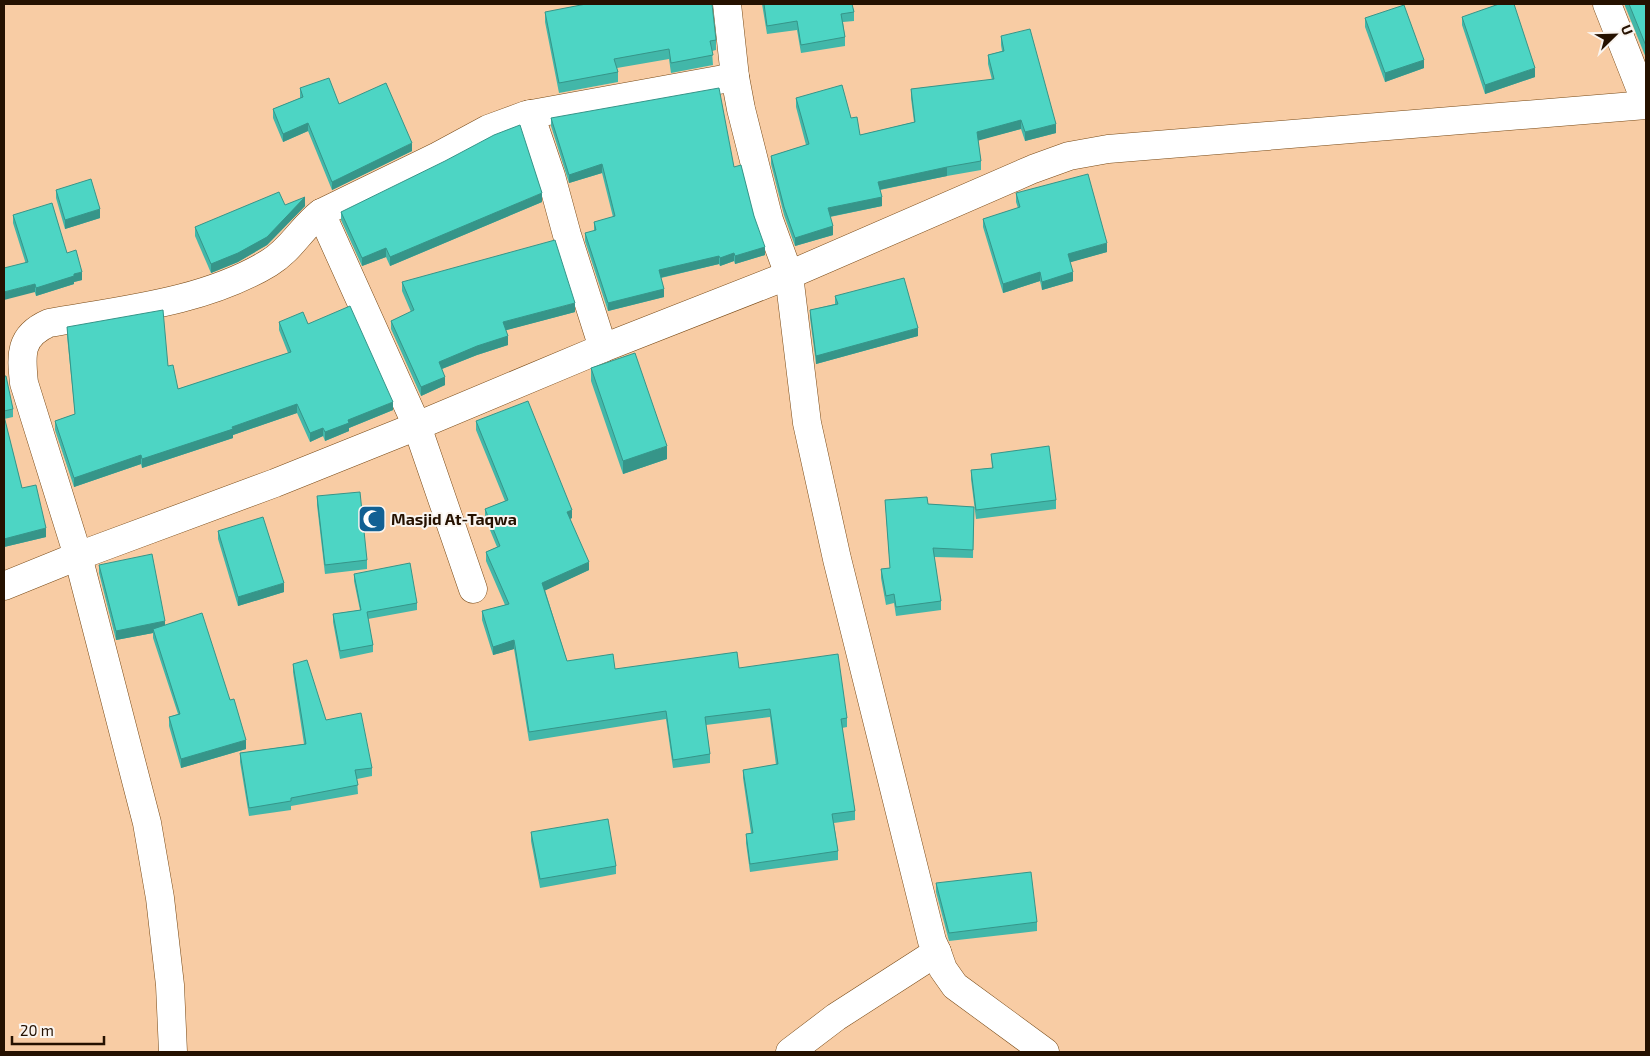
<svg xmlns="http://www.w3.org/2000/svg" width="1650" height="1056" font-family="'Exo 2',sans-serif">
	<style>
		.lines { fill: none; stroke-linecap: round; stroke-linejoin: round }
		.street-casing { stroke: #784915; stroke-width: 29 }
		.street { stroke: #fff; stroke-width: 28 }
		.wall { fill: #42b7a9 }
		.shaded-wall { fill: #369589 }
		.building { fill: #4dd5c4; stroke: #369589 }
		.labels { text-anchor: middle; stroke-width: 4; stroke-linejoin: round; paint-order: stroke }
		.poi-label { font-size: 16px; font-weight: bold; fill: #251100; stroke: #faf5f0; text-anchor: start }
	</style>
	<rect width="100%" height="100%" fill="#f8cca4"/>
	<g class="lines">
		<defs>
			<g id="street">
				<path d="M727 4 735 77 741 109 769 220 789 275 807 423 837 559 932 941 937 952 836 1017 790 1052"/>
				<path d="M1607 4 1646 103"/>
				<path d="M530 114 551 176 567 235 603 348"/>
				<path d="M321 213 417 426 473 589"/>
				<path d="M4 586 78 556 275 483 417 426 603 348 789 275 1033 169 1069 156 1108 149 1646 105"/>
				<path d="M937 952 943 969 955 986 1045 1052"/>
				<path d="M173 1052 170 985 160 898 147 823 78 556 24 383C21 355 19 336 49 323 122 310 205 302 269 263 291 250 302 227 321 213L438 156 488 129 526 115 735 77"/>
			</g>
		</defs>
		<use href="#street" class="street-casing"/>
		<use href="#street" class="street"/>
	</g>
	<g class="wall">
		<path d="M762 4H852L854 12V21L843 22 845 37V46L801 53 797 30 767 34Z"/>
		<path d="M1625 4H1646V58L1625 6Z"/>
		<path d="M545 12 716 40V50L712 51 713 65 671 73 669 59 617 68 618 72V82L559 93 545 22Z"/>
		<path d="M1462 17 1535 77 1485 94 1462 25Z"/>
		<path d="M1365 18 1424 68 1385 82 1365 27Z"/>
		<path d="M1001 36 1056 133 1025 141 1021 129 978 140 981 161V170L947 176 880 190 882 206 830 217 833 235 795 246 784 215 771 164V156L806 145 796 107V98L851 118 860 135 914 122 911 98V89L992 80 988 64V55L1002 51 1001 45Z"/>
		<path d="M300 88 339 104 412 151 332 190 308 131 283 142 273 118V109L300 98Z"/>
		<path d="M551 118 734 167 754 216 765 255 735 264 734 261 720 266 719 264 661 278 664 297 608 311 585 241V233L594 231V222L613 217 602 173 569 183 551 126Z"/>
		<path d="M56 190 100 218 65 229 56 198Z"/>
		<path d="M1016 193 1107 252 1070 262 1073 281 1042 290 1040 281 1003 293 983 227V219L1018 208 1016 202Z"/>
		<path d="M542 202 390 266 386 257 362 266 341 220V212Z"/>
		<path d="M285 205 305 206 267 245 238 262 211 273 195 236V227Z"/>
		<path d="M13 215 67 253 82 280 74 282V284L36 296 13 223Z"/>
		<path d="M402 282 575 312 506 330 508 345 477 355 442 369 445 385 421 396 391 329V321L411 312 402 291Z"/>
		<path d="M835 296 918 336 816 364 810 318V310L835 304Z"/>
		<path d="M279 322 308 324 393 410 349 428V431L325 441 323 436 310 442 297 413 233 435V438L142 468 141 464 74 487 55 430V421L75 414 67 336V327L168 366 178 389 288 353 279 330Z"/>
		<path d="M591 368 667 459 623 474 591 381Z"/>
		<path d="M4 376 13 409V417L4 419 22 488 46 537 4 547Z"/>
		<path d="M476 421 572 518 570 519 589 570 545 590 567 661 615 669 739 668 847 718V727L842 728 855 811V820L834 823 838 851V860L750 872 746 843V834L751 833 743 778V770L776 765 770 717 706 725 710 754V763L673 768 666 719 529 741 514 649 493 655 482 620V611L505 605 486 561V552L497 547 485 518V509L505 501 476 430Z"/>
		<path d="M991 454 1056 500V509L976 519 971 479V470L992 468Z"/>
		<path d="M317 496 367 560V569L325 574 317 505Z"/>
		<path d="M885 500 928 504 974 507 973 558 934 557 941 601V610L896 616 894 603 886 605 881 578V569L890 568Z"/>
		<path d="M218 531 284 592 238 606 218 539Z"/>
		<path d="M99 565 165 625 246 749 181 768 169 726V717L178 714 153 638V633L116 640 99 573Z"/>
		<path d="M354 574 417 603V610L368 619 373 645V652L340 659 333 622V614L360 610 354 581Z"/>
		<path d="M293 664 326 720 372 768V776L357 779 358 794 291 806V810L249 816 240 762V753L304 744 293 672Z"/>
		<path d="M531 832 616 866V874L540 888 531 841Z"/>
		<path d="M936 883 1037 922V931L949 941 936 892Z"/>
	</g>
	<g class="shaded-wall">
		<path d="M1424 60V68L1385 82V73Z"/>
		<path d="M1535 68V77L1485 94V85Z"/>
		<path d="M1021 120V129L977 141V132Z"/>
		<path d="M308 123V131L283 142V134Z"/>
		<path d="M1056 124V133L1025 141V132Z"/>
		<path d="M412 143V151L332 190V182Z"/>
		<path d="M602 164V173L569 183V175Z"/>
		<path d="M947 167V176L878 190V182Z"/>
		<path d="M542 193V202L390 266V257Z"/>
		<path d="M305 197V206L267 245 238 262 211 273V264Z"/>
		<path d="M882 197V206L828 217V208Z"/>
		<path d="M100 209V218L65 229V220Z"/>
		<path d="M833 226V235L795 246V238Z"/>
		<path d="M1107 243V252L1068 263V254Z"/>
		<path d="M765 247V255L735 264V256Z"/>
		<path d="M386 248V257L362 266V258Z"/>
		<path d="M734 253V261L720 266V258Z"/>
		<path d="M719 256V264L659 278V270Z"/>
		<path d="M82 272V280L74 282V284L36 296V288L74 274Z"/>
		<path d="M1040 272V281L1003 293V284Z"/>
		<path d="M1073 272V281L1042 290V282Z"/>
		<path d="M35 284V292L4 300V292Z"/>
		<path d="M664 289V297L608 311V303Z"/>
		<path d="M575 303V312L503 331V322Z"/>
		<path d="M918 328V336L816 364V356Z"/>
		<path d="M508 336V345L477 355 439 370V362L477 346Z"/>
		<path d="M445 377V385L421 396V387Z"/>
		<path d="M393 402V410L349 428V431L325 441V432L348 420Z"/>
		<path d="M297 404V413L233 435V438L142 468V459L232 427Z"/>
		<path d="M323 428V436L310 442V433Z"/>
		<path d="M667 446V459L623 474V461Z"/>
		<path d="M141 455V464L74 487V478Z"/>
		<path d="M572 510V518L567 520V512Z"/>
		<path d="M46 528V537L4 547V539Z"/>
		<path d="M589 562V570L542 592V583Z"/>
		<path d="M284 583V592L238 606V597Z"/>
		<path d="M165 621V630L153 629V633L116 640V631Z"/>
		<path d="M514 640V649L493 655V647Z"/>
		<path d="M246 740V749L181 768V759Z"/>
	</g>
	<g class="building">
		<path d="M586 4H712L716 40 710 41 713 55 671 63 669 49 614 59 618 72 559 83 545 12Z"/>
		<path d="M764 4H852L854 12 841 14 845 37 801 45 797 21 767 26Z"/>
		<path d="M1499 4H1514L1535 68 1485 85 1462 17Z"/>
		<path d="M1629 4H1646V46Z"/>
		<path d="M1404 5 1424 60 1385 73 1365 18Z"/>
		<path d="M1030 29 1056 124 1025 132 1021 120 977 132 981 161 947 167 878 182 882 197 828 208 833 226 795 238 784 207 771 156 809 144 796 98 842 85 851 118 857 117 860 135 915 122 911 89 994 79 988 55 1004 51 1001 36Z"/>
		<path d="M329 78 339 104 386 83 412 143 332 182 308 123 283 134 273 109 303 97 300 88Z"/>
		<path d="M719 88 734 167 741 165 754 216 765 247 735 256 734 253 720 258 719 256 659 270 664 289 608 303 585 233 596 230 594 222 615 216 602 164 569 175 551 118Z"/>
		<path d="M520 125 542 193 390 257 386 248 362 258 341 212 445 161 494 135Z"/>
		<path d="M1088 174 1107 243 1068 254 1073 272 1042 282 1040 272 1003 284 983 219 1020 207 1016 193Z"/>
		<path d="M91 179 100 209 65 220 56 190Z"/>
		<path d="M279 192 285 205 305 197 267 237 238 253 211 264 195 227Z"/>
		<path d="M52 203 67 253 76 250 82 272 74 274V276L36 288 35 284 4 292V268L28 262 13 215Z"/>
		<path d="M555 240 575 303 503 322 508 336 477 346 439 362 445 377 421 387 391 321 414 310 402 282Z"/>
		<path d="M904 278 918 328 816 356 810 310 838 304 835 296Z"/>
		<path d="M350 306 393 402 348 420 349 423 325 432 323 428 310 433 297 404 232 427 233 429 142 459 141 455 74 478 55 421 75 414 67 327 163 310 168 366 173 365 178 389 291 352 279 322 303 312 308 324Z"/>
		<path d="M635 353 667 446 623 461 591 368Z"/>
		<path d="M4 376H6L13 409 4 411Z"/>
		<path d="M528 401 572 510 567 512 589 562 542 583 567 661 613 654 615 669 737 652 739 668 838 654 847 718 841 719 855 811 832 814 838 851 750 864 746 834 753 833 743 770 778 764 770 709 705 717 710 754 673 760 666 711 529 732 514 640 493 647 482 611 509 604 486 552 500 546 485 509 508 500 476 421Z"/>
		<path d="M4 416 22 488 36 485 46 528 4 539Z"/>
		<path d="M1049 446 1056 500 976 510 971 470 993 468 991 454Z"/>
		<path d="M360 492 367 560 325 565 317 496Z"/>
		<path d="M927 497 928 504 974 507 973 550 933 548 941 601 896 607 894 594 886 596 881 569 890 568 885 500Z"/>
		<path d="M263 517 284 583 238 597 218 531Z"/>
		<path d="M152 554 165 621 116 631 99 565Z"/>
		<path d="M410 563 417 603 367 612 373 645 340 651 333 614 361 610 354 574Z"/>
		<path d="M202 613 230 700 234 699 246 740 181 759 169 717 180 714 153 629Z"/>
		<path d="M307 660 326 720 361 713 372 768 355 770 358 785 291 798V801L249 808 240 753 306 744 293 664Z"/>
		<path d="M608 819 616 866 540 879 531 832Z"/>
		<path d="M1031 872 1037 922 949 933 936 883Z"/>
	</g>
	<defs>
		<symbol id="mosque-square" viewBox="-11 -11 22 22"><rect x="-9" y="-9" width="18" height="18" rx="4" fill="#116093" stroke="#faf5f0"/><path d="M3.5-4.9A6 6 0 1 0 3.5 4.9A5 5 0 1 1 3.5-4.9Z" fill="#fff"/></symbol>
	</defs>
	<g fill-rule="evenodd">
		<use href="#mosque-square" x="356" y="503" width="32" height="32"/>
	</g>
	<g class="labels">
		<g class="poi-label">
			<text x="391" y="525">Masjid At-Taqwa</text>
		</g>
	</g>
	<rect width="1650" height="1056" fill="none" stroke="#251100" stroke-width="10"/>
	<g transform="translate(1615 35) rotate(67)" stroke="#faf5f0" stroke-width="4" paint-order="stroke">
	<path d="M0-4L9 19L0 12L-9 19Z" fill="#251100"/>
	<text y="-8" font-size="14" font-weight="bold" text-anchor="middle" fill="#251100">U</text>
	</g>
	<path d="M12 1036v8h92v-8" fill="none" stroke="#251100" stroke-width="2.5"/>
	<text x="20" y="1036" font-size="15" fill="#251100" stroke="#faf5f0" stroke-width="4" paint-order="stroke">20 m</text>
</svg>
